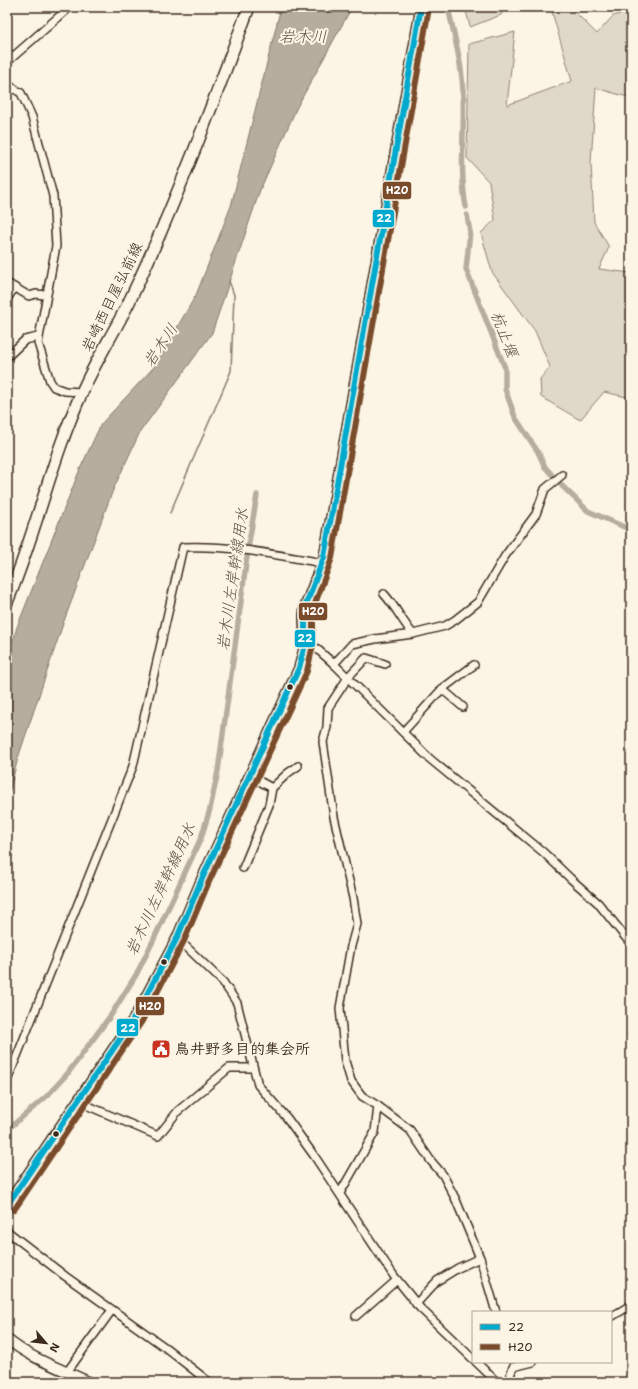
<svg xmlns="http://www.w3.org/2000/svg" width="638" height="1389" font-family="'Shantell Sans','Klee One',sans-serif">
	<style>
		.green { fill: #e0d8c8; stroke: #8e8173 }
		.water { fill: #b7ad9e; stroke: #85796b }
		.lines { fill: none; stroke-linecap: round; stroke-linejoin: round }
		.stream { stroke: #85796b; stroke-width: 1.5 }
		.canal { stroke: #b7ad9e; stroke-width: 5.5 }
		.street-casing { stroke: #3b2a1e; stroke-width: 10 }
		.secondary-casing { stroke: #3b2a1e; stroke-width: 12 }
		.primary-casing { stroke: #3b2a1e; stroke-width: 14 }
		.street { stroke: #fcf5e5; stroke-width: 7 }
		.secondary { stroke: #fcf5e5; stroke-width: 9 }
		.primary { stroke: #fcf5e5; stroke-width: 11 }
		.bus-1-casing { stroke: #fcf5e5; stroke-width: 9 }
		.bus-2-casing { stroke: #fcf5e5; stroke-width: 9 }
		.bus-1 { stroke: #00a9ce; stroke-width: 6 }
		.bus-2 { stroke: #7a4b2a; stroke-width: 6 }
		.bus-dot { fill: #3b2a1e; stroke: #fcf5e5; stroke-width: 1.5 }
		.labels { text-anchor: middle; stroke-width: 4; stroke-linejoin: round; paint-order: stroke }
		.street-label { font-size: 15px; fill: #3b2a1e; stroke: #fcf5e5 }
		.poi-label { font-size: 15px; font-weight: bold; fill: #3b2a1e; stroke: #fcf5e5; text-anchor: start }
		.water-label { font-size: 16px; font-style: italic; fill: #605144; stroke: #fcf5e5 }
		.line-badge { stroke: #fcf5e5; stroke-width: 1.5 }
		.badge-label { font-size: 11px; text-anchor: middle; font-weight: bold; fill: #fff }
	</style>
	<rect width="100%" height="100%" fill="#fcf5e5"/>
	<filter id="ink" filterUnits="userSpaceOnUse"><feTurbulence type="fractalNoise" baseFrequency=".025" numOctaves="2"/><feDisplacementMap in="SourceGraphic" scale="8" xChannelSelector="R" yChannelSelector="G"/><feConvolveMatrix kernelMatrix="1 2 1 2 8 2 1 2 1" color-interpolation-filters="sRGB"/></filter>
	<g filter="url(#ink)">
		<g class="green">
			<path d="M465 7H505L501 15 470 27Z"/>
			<path d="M570 7 597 34 613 16 631 11V98L596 88 591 162 594 222 609 247 599 269 631 273V398L604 392 580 420 541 397 540 379 550 367 535 331 492 272 481 233 495 220 489 182 467 158 469 44 515 32 507 105 572 81 552 12Z"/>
		</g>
		<path class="water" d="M281 7H352L297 107 260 190 212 333 140 432 113 490 64 621 18 758 7 801V661L17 627 80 469 101 424 153 368 196 295 231 206Z"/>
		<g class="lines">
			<path class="stream" d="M170 513 231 371 234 295 229 281"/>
			<g class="canal">
				<path d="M448 7C454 35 462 63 463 91 465 130 459 169 466 207"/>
				<path d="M467 215 470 232 466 269 505 368V389L515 417 538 452 545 467 553 476"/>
				<path d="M559 483 588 511 631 530"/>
				<path d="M7 1130 47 1096 68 1073 111 1015 136 975 153 941 201 838 210 809 218 771 249 542 257 495"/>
			</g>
			<defs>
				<g id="street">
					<path d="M7 62 70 7"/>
					<path d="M7 84 21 93 32 117 53 196 56 246 38 343 50 381 54 387 65 391 82 392"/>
					<path d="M7 283 29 296 36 294 46 295"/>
					<path d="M7 299 14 288"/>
					<path d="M7 357 25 340 38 337"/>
					<path d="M384 594C396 607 402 621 413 634"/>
					<path d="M305 645 316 648 334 664 430 759 543 852 571 879 598 903 631 944"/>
					<path d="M334 664 352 644 375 639 413 634 445 626 455 620 478 602 505 556 536 514 545 489 562 475"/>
					<path d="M442 689 463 707"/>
					<path d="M403 732 442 689 474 665"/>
					<path d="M250 776 272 788"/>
					<path d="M243 868 269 805 272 788 288 773 298 766"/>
					<path d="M177 938 223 982 237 1003 258 1085 287 1118 315 1157 394 1276 420 1308 473 1359"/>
					<path d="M7 1081 133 766 183 547C230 545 277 555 323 563"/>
					<path d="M77 1101 158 1136 178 1111 229 1068H252"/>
					<path d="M378 1106 410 1130 431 1161 443 1175 456 1200 480 1258 496 1312"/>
					<path d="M340 1193 375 1132 378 1106 362 1096 351 1081 345 1061 340 1008 351 946 357 924 353 898 334 817 323 742 327 727 328 708 349 676 366 658 385 664"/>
					<path d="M7 1231 65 1276 166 1348 209 1382"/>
					<path d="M416 1304 437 1281 458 1268 480 1258"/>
					<path d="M356 1316 397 1280"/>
					<path d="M611 1317 631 1305"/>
					<path d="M476 1362 497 1382"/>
					<path d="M67 1372 112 1310"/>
					<path d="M508 1382 513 1367 533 1362"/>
				</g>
				<g id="secondary">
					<path d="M7 1205 135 1017 177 938 201 881 299 668 305 645 304 616 305 607 324 557 421 7"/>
					<path d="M7 1339C31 1359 62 1369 89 1382"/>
				</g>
				<path id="primary" d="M7 602C36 533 51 460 82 392 96 360 115 331 130 300 175 205 212 106 249 7"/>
			</defs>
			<use href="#street" class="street-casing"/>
			<use href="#secondary" class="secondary-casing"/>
			<use href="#primary" class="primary-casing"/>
			<use href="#street" class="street"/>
			<use href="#secondary" class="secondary"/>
			<use href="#primary" class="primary"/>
			<defs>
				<path id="bus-1" d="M7 1205 135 1017 177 938 201 881 299 668 305 645V607L324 557 421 7"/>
				<path id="bus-2" d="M14 1210 142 1021 184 941 208 884 307 671 313 645V609L332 558 429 8"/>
			</defs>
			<use href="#bus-1" class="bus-1-casing"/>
			<use href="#bus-2" class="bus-2-casing"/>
			<use href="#bus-1" class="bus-1"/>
			<use href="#bus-2" class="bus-2"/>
		</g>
	</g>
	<defs>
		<symbol id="civic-square" viewBox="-11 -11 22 22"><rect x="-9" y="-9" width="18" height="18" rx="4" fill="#c8321e" stroke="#fcf5e5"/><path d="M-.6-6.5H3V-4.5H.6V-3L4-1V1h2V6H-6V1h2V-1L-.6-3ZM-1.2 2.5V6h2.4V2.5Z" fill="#fff"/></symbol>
	</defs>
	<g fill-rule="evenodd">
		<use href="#civic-square" x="150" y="1038" width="22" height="22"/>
	</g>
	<g class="bus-dot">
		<circle cx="290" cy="687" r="3.5"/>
		<circle cx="164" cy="962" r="3.5"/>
		<circle cx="56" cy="1134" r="3.5"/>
	</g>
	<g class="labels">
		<g class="street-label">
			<text transform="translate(112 297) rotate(-64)" y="5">岩崎西目屋弘前線</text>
		</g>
		<g class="poi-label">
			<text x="175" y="1054">鳥井野多目的集会所</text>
		</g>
		<g class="water-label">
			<text x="303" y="42">岩木川</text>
			<text transform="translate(505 334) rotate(69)" y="6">杭止堰</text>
			<text transform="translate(160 345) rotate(-56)" y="6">岩木川</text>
			<text transform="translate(232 579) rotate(-82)" y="6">岩木川左岸幹線用水</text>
			<text transform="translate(160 889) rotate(-65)" y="6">岩木川左岸幹線用水</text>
		</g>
	</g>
	<g class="line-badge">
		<rect x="382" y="181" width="30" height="19" rx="4" fill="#7a4b2a"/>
		<rect x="372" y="209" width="23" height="19" rx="4" fill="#00a9ce"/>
		<rect x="298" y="602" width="30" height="19" rx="4" fill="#7a4b2a"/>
		<rect x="294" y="629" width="22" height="19" rx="4" fill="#00a9ce"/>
		<rect x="135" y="996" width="30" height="20" rx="4" fill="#7a4b2a"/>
		<rect x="116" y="1018" width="23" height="19" rx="4" fill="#00a9ce"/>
	</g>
	<g class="badge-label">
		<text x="397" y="194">H20</text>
		<text x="384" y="222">22</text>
		<text x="313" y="615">H20</text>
		<text x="305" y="642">22</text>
		<text x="150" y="1010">H20</text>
		<text x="128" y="1032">22</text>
	</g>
	<rect width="638" height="1389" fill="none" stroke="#fcf5e5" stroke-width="24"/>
	<rect x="12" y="12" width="614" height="1365" fill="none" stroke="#3b2a1e" stroke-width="1.5" filter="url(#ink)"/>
	<rect x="472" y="1311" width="140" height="52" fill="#fcf5e5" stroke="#afa495"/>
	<rect x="480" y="1324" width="20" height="6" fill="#00a9ce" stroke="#afa495"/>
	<text x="508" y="1331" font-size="12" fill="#3b2a1e">22</text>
	<rect x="480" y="1344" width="20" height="6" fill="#7a4b2a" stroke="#afa495"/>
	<text x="508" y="1351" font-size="12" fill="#3b2a1e">H20</text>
	<g transform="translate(46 1343) rotate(118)" stroke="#fcf5e5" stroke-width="3" paint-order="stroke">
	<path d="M0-3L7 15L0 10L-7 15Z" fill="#3b2a1e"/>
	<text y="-6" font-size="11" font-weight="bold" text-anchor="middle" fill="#3b2a1e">N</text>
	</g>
</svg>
